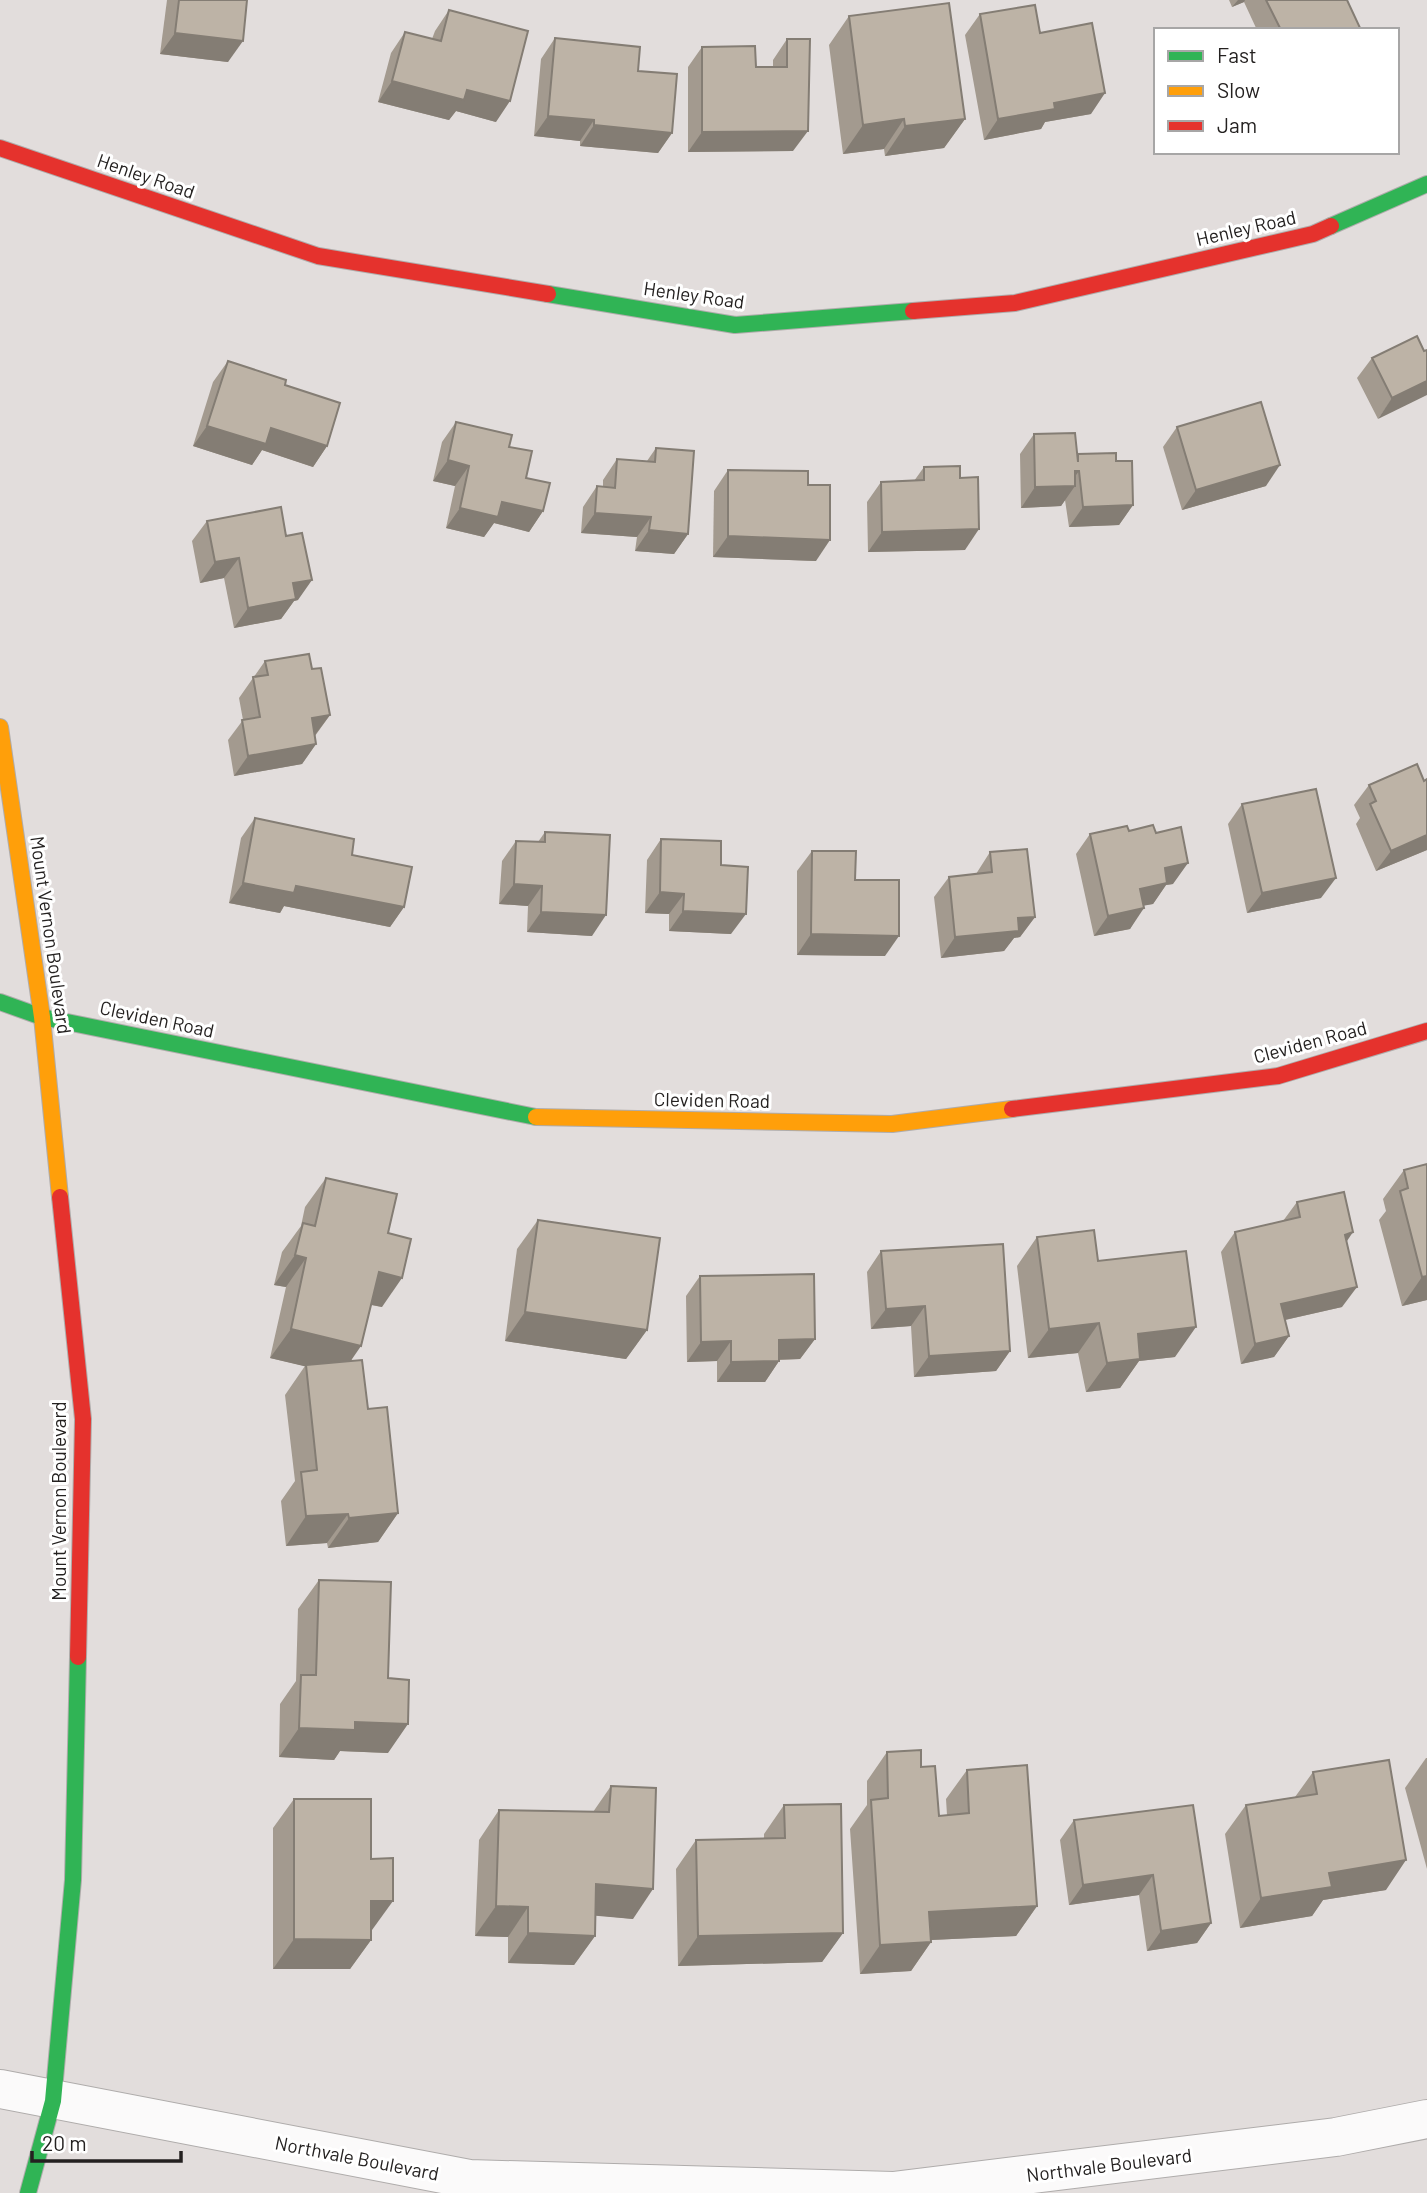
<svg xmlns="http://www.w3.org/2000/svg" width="1427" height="2193" font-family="Barlow,sans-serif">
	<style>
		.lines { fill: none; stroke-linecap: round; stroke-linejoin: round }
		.street-casing { stroke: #afacab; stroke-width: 40 }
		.fast-casing { stroke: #afacab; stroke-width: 18 }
		.slow-casing { stroke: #afacab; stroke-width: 18 }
		.jam-casing { stroke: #afacab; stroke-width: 18 }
		.street { stroke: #fbfafa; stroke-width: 38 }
		.fast { stroke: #30b455; stroke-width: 16 }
		.slow { stroke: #ff9f0a; stroke-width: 16 }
		.jam { stroke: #e5322d; stroke-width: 16 }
		.wall { fill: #a39a8f }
		.shaded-wall { fill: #847d74 }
		.building { fill: #bdb3a6; stroke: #847d74; stroke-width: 2 }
		.labels { text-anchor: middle; stroke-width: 6; stroke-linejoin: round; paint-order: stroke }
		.street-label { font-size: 19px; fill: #242120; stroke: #fff }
	</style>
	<rect width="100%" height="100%" fill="#e2dddc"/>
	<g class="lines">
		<defs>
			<path id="street" d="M0 2089 469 2179 893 2191 1336 2137 1427 2119"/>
			<g id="fast">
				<path d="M1331 226 1427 184"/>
				<path d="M548 294 735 325 913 311"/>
				<path d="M0 1002 42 1017 536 1117"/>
				<path d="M28 2193 53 2101 73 1880 78 1657"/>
			</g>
			<g id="slow">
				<path d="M0 727 42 1017 60 1197"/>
				<path d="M536 1117 892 1124 1012 1109"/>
			</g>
			<g id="jam">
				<path d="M0 148 318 256 548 294"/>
				<path d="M913 311 1015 303 1313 234 1331 226"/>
				<path d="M1012 1109 1278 1076 1427 1031"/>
				<path d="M60 1197 83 1419 78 1657"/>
			</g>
		</defs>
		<use href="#street" class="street-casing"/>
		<use href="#fast" class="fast-casing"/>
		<use href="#slow" class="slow-casing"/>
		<use href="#jam" class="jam-casing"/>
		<use href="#street" class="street"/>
		<use href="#fast" class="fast"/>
		<use href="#slow" class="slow"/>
		<use href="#jam" class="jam"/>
	</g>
	<g class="wall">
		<path d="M167 0H247L228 62 160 54Z"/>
		<path d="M1229 0H1347L1361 30H1257L1244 2 1232 7Z"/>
		<path d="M449 10 496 122 456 111 449 120 378 102 391 53 405 32 432 39 435 31Z"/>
		<path d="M980 14 1040 33 1091 114 1045 122 1041 129 984 140 965 35Z"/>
		<path d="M849 16 965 119 944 148 885 156 884 149 843 154 829 45Z"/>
		<path d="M555 38 638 71 672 133 658 153 580 146V141L534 136 541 59Z"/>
		<path d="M787 39 793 151 688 152V67L702 47 756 67H773V60Z"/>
		<path d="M1427 350 1378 419 1357 378 1372 358 1424 351Z"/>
		<path d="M228 361 285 385 327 446 313 467 262 450 252 465 193 446 213 382Z"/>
		<path d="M456 422 509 447 543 511 529 532 494 523 484 537 446 528 455 486 433 481 442 442Z"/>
		<path d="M1177 427 1266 486 1182 510 1163 447Z"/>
		<path d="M1034 434 1077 455 1116 461 1133 505 1119 525 1069 527 1065 500 1061 506 1021 508 1020 454Z"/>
		<path d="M656 448 688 534 674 554 635 551 637 537 581 533 583 507 597 486 603 487V480L617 459 647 461Z"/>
		<path d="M924 467 960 478 965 550 868 552 867 502 881 482 914 481Z"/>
		<path d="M728 470 808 485 816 561 713 557 714 491Z"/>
		<path d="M207 521 298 600 294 601 281 619 234 628 224 578 200 583 192 541Z"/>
		<path d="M265 661 312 669 330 715 315 736 316 744 302 764 234 776 228 740 243 720 239 698Z"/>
		<path d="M1427 779V850L1376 871 1356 824 1360 818 1354 805 1369 785 1424 781Z"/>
		<path d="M1242 804 1321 898 1247 913 1228 824Z"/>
		<path d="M255 818 404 907 390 927 284 906 280 913 229 903 241 838Z"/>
		<path d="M1129 831 1173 884 1166 885 1153 904 1144 905 1130 929 1094 936 1076 854 1090 834Z"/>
		<path d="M545 832 592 936 527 932 528 906 499 904 502 861 516 841 538 842Z"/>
		<path d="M661 839 721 865 731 934 669 931V914L645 913 647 860Z"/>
		<path d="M812 851 855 880 885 956 797 955V871Z"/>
		<path d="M990 852 1035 917 1020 937 1014 938 1004 951 941 958 934 897 949 877 976 874Z"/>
		<path d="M1427 1164V1300L1402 1306 1379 1220 1386 1211 1383 1199 1404 1170Z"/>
		<path d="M326 1178 388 1233 382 1307 371 1305 351 1361 368 1409 398 1513 378 1542 328 1548 327 1543 286 1546 281 1501 295 1481 285 1395 305 1366 270 1358 286 1287 274 1285 282 1252 301 1226 305 1207Z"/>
		<path d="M1297 1202 1347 1242 1342 1307 1285 1320 1289 1336 1274 1357 1241 1364 1221 1252 1235 1232 1283 1221Z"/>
		<path d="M538 1220 647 1330 626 1359 505 1341 517 1249Z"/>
		<path d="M1037 1237 1098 1261 1175 1357 1139 1361 1120 1388 1086 1392 1078 1353 1028 1358 1017 1266Z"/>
		<path d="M881 1251 1010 1351 996 1371 914 1377 911 1326 871 1329 867 1272Z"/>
		<path d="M700 1276 815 1339 800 1359 779 1360V1361L765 1382H717V1361L687 1362 686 1296Z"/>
		<path d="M319 1580 388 1678V1753L340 1751 334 1760 279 1757 280 1704 296 1681 298 1609Z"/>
		<path d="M887 1752 921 1767 939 1816 947 1815 946 1799 967 1770 1037 1906 1016 1936 931 1940V1942L911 1971 860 1974 850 1829 867 1805V1781Z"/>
		<path d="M1426 1758H1427V1869L1405 1788Z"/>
		<path d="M1313 1772 1386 1890 1323 1900 1312 1916 1240 1928 1225 1834 1246 1805 1295 1797Z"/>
		<path d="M611 1786 633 1919 595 1915V1936L574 1965 508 1963V1937L475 1936 479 1840 499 1810 593 1812Z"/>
		<path d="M294 1799 371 1859 372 1930H371V1940L350 1969H273V1828Z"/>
		<path d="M784 1805 843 1933 822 1962 678 1966 676 1869 696 1840 764 1839V1834Z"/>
		<path d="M1193 1805 1211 1923 1197 1943 1147 1951 1139 1895 1069 1905 1060 1840 1074 1820Z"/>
	</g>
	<g class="shaded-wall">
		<path d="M1238 0H1245L1244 2 1232 7Z"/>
		<path d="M175 33 243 41 228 62 160 54Z"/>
		<path d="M392 81 467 90 510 101 496 122 456 111 449 120 378 102Z"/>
		<path d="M1105 93 1091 114 1045 122 1041 129 984 140 998 119 1054 103Z"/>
		<path d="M548 116 594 120 580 141 534 136Z"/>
		<path d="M904 119 884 149 843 154 863 125Z"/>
		<path d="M965 119 944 148 885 156 905 126Z"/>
		<path d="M594 125 672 133 658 153 580 146Z"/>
		<path d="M808 131 793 151 688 152 702 132Z"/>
		<path d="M1427 381V395L1378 419 1392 398Z"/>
		<path d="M207 426 271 428 327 446 313 467 262 450 252 465 193 446Z"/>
		<path d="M448 460 469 466 455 486 433 481Z"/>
		<path d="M1280 465 1266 486 1182 510 1196 490Z"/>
		<path d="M1075 471H1079L1068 486H1075L1061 506 1021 508 1035 487Z"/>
		<path d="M502 502 543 511 529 532 494 523 484 537 446 528 460 508Z"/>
		<path d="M1133 505 1119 525 1069 527 1083 507Z"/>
		<path d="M595 513 651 517 637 537 581 533Z"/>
		<path d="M979 529 965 550 868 552 882 532Z"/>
		<path d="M649 530 688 534 674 554 635 551Z"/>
		<path d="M728 536 830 540 816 561 713 557Z"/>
		<path d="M239 558 224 578 200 583 215 562Z"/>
		<path d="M312 580 298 600 294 601 281 619 234 628 248 608 293 583Z"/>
		<path d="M330 715 315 735 297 739 312 718Z"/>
		<path d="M316 744 302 764 234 776 248 756Z"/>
		<path d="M1427 835V850L1376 871 1391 851Z"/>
		<path d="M1188 863 1173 884 1166 885 1153 904 1126 909 1140 889 1165 868Z"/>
		<path d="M1336 878 1321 898 1247 913 1262 893Z"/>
		<path d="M243 883 296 886 404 907 390 927 284 906 280 913 229 903Z"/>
		<path d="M514 884 542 886 528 906 499 904Z"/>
		<path d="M660 892 684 894 669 914 645 913Z"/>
		<path d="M1144 908 1130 929 1094 936 1108 916Z"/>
		<path d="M683 911 746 914 731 934 669 931Z"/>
		<path d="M541 912 606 915 592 936 527 932Z"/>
		<path d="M1035 917 1020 937 1014 938 1004 951 941 958 955 937 1018 918Z"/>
		<path d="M811 934 899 936 885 956 797 955Z"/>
		<path d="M1353 1232 1339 1253 1345 1235Z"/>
		<path d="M295 1255 306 1258 286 1287 274 1285Z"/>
		<path d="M379 1272 402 1278 382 1307 358 1302Z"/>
		<path d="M1427 1276V1300L1402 1306 1422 1277Z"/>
		<path d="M1357 1287 1342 1307 1267 1324 1281 1304Z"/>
		<path d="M925 1306 911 1326 871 1329 886 1309Z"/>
		<path d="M525 1312 647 1330 626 1359 505 1341Z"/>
		<path d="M1099 1323 1078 1353 1028 1358 1049 1329Z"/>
		<path d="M1196 1327 1175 1357 1139 1361 1120 1388 1086 1392 1107 1363 1138 1334Z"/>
		<path d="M291 1329 361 1346 341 1375 270 1358Z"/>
		<path d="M1289 1336 1274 1357 1241 1364 1255 1344Z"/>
		<path d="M815 1339 800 1359 764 1360 779 1340Z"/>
		<path d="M731 1341 717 1361 687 1362 701 1342Z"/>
		<path d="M1010 1351 996 1371 914 1377 929 1356Z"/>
		<path d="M779 1361 765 1382H717L731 1362Z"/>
		<path d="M398 1513 378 1542 328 1548 349 1518Z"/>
		<path d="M348 1514 327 1543 286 1546 306 1516Z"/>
		<path d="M355 1722 408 1724 388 1753 340 1751 334 1760 279 1757 299 1728Z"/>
		<path d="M1406 1860 1386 1890 1323 1900 1312 1916 1240 1928 1261 1898 1329 1873Z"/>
		<path d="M1153 1875 1139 1895 1069 1905 1083 1885Z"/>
		<path d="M596 1884 653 1889 633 1919 576 1914Z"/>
		<path d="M371 1901H393L372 1930H350Z"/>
		<path d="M496 1906 528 1907 508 1937 475 1936Z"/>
		<path d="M1037 1906 1016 1936 909 1941 929 1912Z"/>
		<path d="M1211 1923 1197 1943 1147 1951 1161 1931Z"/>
		<path d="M528 1933 595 1936 574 1965 508 1963Z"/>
		<path d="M843 1933 822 1962 678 1966 698 1936Z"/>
		<path d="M294 1939 371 1940 350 1969H273Z"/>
		<path d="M931 1942 911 1971 860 1974 880 1945Z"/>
	</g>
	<g class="building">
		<path d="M179 0H247L243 41 175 33Z"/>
		<path d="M1266 0H1347L1361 30H1281Z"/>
		<path d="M949 3 965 119 905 126 904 119 863 125 849 16Z"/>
		<path d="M1035 5 1040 33 1092 23 1105 93 1054 103 1055 109 998 119 980 14Z"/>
		<path d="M449 10 528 31 510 101 467 90 464 100 392 81 405 32 441 41Z"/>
		<path d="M555 38 640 47 638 71 677 74 672 133 594 125V120L548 116Z"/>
		<path d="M787 39H810L808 131 702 132V47L755 46 756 67H787Z"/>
		<path d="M1417 336 1424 351 1427 350V381L1392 398 1372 358Z"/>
		<path d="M228 361 286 380 285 385 340 403 327 446 271 428 266 444 207 426Z"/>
		<path d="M1261 402 1280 465 1196 490 1177 427Z"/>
		<path d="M456 422 512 435 509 447 532 451 526 478 550 483 543 511 502 502 498 517 460 508 469 466 448 460Z"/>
		<path d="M1075 433 1078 462V454L1116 453V461H1132L1133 505 1083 507 1079 471H1075V486L1035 487 1034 434Z"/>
		<path d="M656 448 694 451 688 534 649 530 651 517 595 513 597 486 615 488 617 459 655 462Z"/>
		<path d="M960 466V478L978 477 979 529 882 532 881 482 924 480V467Z"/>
		<path d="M728 470 808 471V485H830V540L728 536Z"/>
		<path d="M281 507 286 536 302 533 312 580 293 583 296 599 248 608 239 558 215 562 207 521Z"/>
		<path d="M309 654 312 669 321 668 330 715 312 718 316 744 248 756 242 720 260 717 253 677 268 675 265 661Z"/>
		<path d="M1417 764 1424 781 1427 779V835L1391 851 1370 804 1376 801 1369 785Z"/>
		<path d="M1316 789 1336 878 1262 893 1242 804Z"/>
		<path d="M255 818 354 839 352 855 412 867 404 907 296 886 294 893 243 883Z"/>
		<path d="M1153 825 1156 833 1181 827 1188 863 1165 868 1167 883 1140 889 1144 908 1108 916 1090 834 1127 826 1129 831Z"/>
		<path d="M545 832 610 835 606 915 541 912 542 886 514 884 516 841 545 842Z"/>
		<path d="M661 839 721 841V865L748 867 746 914 683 911 684 894 660 892Z"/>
		<path d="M1027 849 1035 917 1018 918 1019 931 955 937 949 877 992 872 990 852Z"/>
		<path d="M812 851H856L855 880H899V936L811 934Z"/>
		<path d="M1427 1164V1276L1422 1277 1400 1191 1408 1188 1404 1170Z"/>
		<path d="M326 1178 397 1194 388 1233 411 1239 402 1278 379 1272 361 1346 291 1329 306 1258 295 1255 303 1223 315 1226Z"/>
		<path d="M1344 1192 1353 1232 1345 1235 1357 1287 1281 1304 1289 1336 1255 1344 1235 1232 1300 1217 1297 1202Z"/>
		<path d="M538 1220 660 1238 647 1330 525 1312Z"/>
		<path d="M1094 1230 1098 1261 1186 1251 1196 1327 1138 1334 1140 1359 1107 1363 1099 1323 1049 1329 1037 1237Z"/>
		<path d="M1003 1244 1010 1351 929 1356 925 1306 886 1309 881 1251Z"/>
		<path d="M814 1274 815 1339 779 1340V1361L731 1362V1341L701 1342 700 1276Z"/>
		<path d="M362 1360 368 1409 387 1407 398 1513 349 1518 348 1514 306 1516 301 1472 317 1470 306 1365Z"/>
		<path d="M319 1580 391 1582 388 1678 409 1680 408 1724 355 1722V1730L299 1728 301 1675H316Z"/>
		<path d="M921 1750V1767L935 1766 939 1816 969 1813 967 1770 1027 1765 1037 1906 929 1912 931 1942 880 1945 871 1800 888 1798 887 1752Z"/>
		<path d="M1389 1760 1406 1860 1329 1873 1332 1887 1261 1898 1246 1805 1317 1794 1313 1772Z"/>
		<path d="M611 1786 656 1788 653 1889 596 1884 595 1936 528 1933V1907L496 1906 499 1810 609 1812Z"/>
		<path d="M294 1799H371V1859L393 1858V1901H371V1940L294 1939Z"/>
		<path d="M841 1804 843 1933 698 1936 696 1840 785 1838 784 1805Z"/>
		<path d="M1193 1805 1211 1923 1161 1931 1153 1875 1083 1885 1074 1820Z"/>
	</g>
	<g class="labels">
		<g class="street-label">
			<text transform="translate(146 176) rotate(19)" y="7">Henley Road</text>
			<text transform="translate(1246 228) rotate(-13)" y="7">Henley Road</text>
			<text transform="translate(694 295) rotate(8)" y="7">Henley Road</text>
			<text transform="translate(51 935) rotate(82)" y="7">Mount Vernon Boulevard</text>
			<text transform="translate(157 1019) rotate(12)" y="7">Cleviden Road</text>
			<text transform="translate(1310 1042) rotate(-15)" y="7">Cleviden Road</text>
			<text transform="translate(712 1100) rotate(1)" y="7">Cleviden Road</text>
			<text transform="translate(59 1501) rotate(-90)" y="7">Mount Vernon Boulevard</text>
			<text transform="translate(357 2158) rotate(11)" y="7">Northvale Boulevard</text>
			<text transform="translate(1109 2165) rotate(-7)" y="7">Northvale Boulevard</text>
		</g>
	</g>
	<rect x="1154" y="28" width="245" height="126" fill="#ffffff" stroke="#a7a6a6" stroke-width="2"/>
	<rect x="1168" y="51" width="35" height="10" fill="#30b455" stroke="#a7a6a6" stroke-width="2"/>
	<text x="1217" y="63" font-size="21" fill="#242120">Fast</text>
	<rect x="1168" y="86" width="35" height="10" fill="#ff9f0a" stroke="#a7a6a6" stroke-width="2"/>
	<text x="1217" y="98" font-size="21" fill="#242120">Slow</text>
	<rect x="1168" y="121" width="35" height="10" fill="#e5322d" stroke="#a7a6a6" stroke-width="2"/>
	<text x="1217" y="133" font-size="21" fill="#242120">Jam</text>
	<path d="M32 2151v10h149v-10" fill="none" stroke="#242120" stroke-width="3.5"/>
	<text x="42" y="2151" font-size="21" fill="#242120" stroke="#ffffff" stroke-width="5" paint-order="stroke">20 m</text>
</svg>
